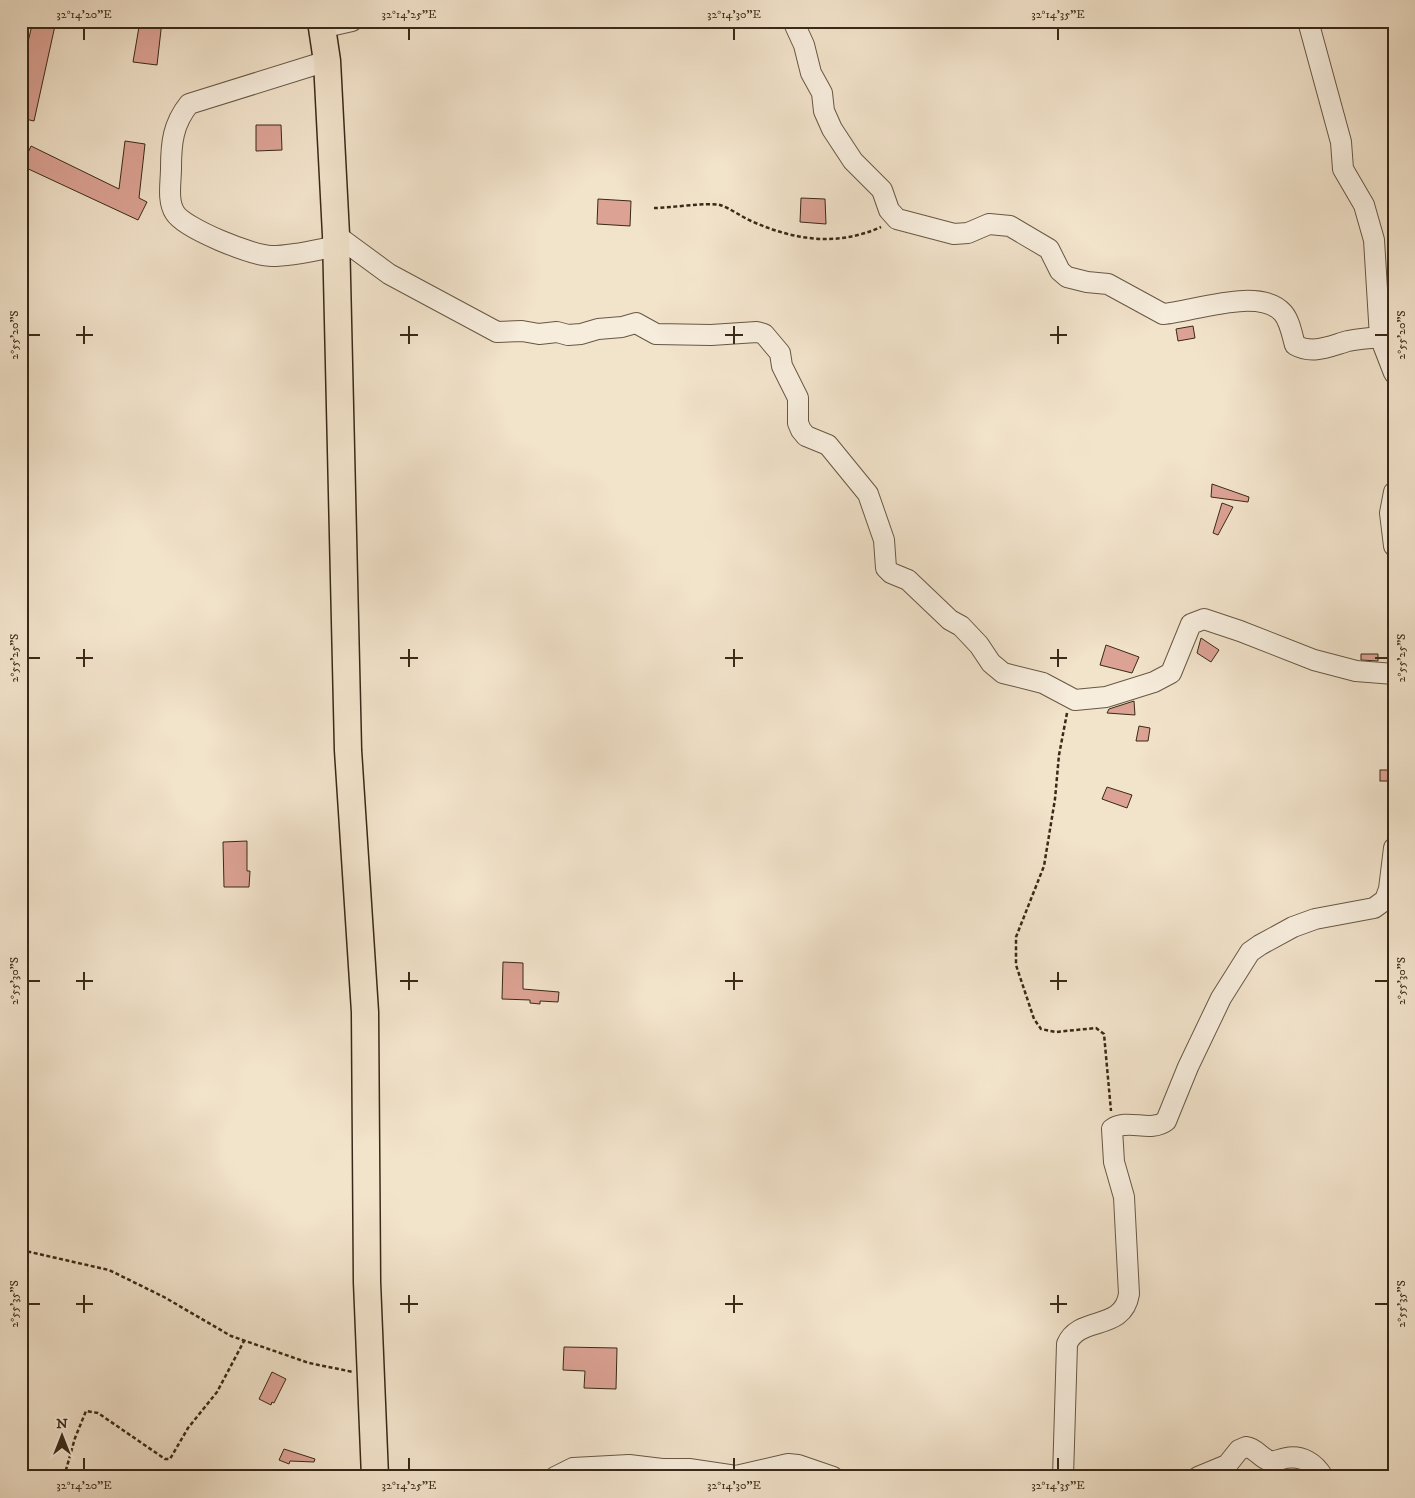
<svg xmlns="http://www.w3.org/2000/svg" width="1415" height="1498" font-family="'IM FELL DW Pica',serif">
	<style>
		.building { fill: #dca294; stroke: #392917 }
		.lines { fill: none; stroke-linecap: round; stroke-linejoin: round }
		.minor-casing { stroke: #675844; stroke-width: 22 }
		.major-casing { stroke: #392917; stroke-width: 29 }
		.path { stroke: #392917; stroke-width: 2.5; stroke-dasharray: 4 2.5; stroke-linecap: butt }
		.minor { stroke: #f7eddd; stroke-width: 20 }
		.major { stroke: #f2e3cb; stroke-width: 26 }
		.ticks { fill: none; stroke: #392917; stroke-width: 2 }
		.neatline { fill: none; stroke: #392917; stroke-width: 2 }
		.ticks-label { font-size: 12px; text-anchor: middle; fill: #392917 }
	</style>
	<rect width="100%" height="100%" fill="#f2e3cb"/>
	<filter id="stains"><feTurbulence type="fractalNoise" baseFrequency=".004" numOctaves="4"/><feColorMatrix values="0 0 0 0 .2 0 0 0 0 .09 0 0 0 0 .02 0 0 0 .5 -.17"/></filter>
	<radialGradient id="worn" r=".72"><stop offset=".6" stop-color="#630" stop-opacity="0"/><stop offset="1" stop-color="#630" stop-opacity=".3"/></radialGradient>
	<g class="building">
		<path d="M33 21H56L34 121 21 118V71Z"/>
		<path d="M140 21H162L157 65 133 62Z"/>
		<path d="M256 125H281L282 150 256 151Z"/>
		<path d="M125 141 145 144 139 198 147 202 138 220 22 166 31 146 119 189Z"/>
		<path d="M801 198 825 199 826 224 800 222Z"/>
		<path d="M598 199 631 201 630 226 597 224Z"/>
		<path d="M1389 297H1394V317H1391Z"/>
		<path d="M1193 326 1195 338 1178 341 1176 329Z"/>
		<path d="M1212 484 1249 497 1248 502 1211 497Z"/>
		<path d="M1222 503 1233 507 1218 535 1213 533Z"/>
		<path d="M1201 638 1219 650 1211 662 1197 653Z"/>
		<path d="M1106 645 1139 657 1132 673 1100 665Z"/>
		<path d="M1361 654H1378V661L1361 660Z"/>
		<path d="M1134 701 1135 715 1107 713 1109 709Z"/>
		<path d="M1139 726 1150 728 1148 741H1136Z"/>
		<rect x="1380" y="770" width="14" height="11"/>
		<path d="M1107 787 1132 795 1127 808 1102 799Z"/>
		<path d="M247 841V871H250L249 887H224L223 842Z"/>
		<path d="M503 962 523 963V989L559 992 558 1002 540 1001V1004L530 1003V1000L502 999Z"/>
		<path d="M564 1347 617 1348 616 1389 584 1388 585 1371 563 1370Z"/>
		<path d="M272 1372 286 1379 274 1403 272 1402 271 1405 259 1399Z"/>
		<path d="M284 1449 315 1459 314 1462 290 1461 289 1464 279 1460Z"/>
	</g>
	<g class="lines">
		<defs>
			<g id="minor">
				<path d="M793 21 804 45 811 73 822 93 824 111 832 129 853 161 882 190 889 210 897 219 954 234 968 233 989 224 1010 226 1049 249 1060 271 1067 277 1087 282 1108 284 1163 314C1192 312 1260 286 1283 313 1290 321 1292 335 1295 345 1313 355 1330 346 1348 341 1359 339 1369 338 1380 337"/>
				<path d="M1308 21 1341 142 1343 169 1364 205 1374 240 1380 337 1394 373"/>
				<path d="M321 28 352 21"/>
				<path d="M327 61 189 104C173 124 171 143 171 168 171 182 167 201 175 213 185 229 253 256 272 256 294 256 316 250 337 246"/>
				<path d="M336 235 389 274 497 332 522 331 539 334 557 332 568 335 581 334 598 329 622 327 636 323 656 334 711 335 757 332 764 334 780 353 782 366 798 398V423L801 430 806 436 828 445 868 494 884 540 886 568 891 573 908 580 950 620 961 626 979 645 991 663 1003 673 1043 683 1075 700 1106 697 1154 682 1171 673 1191 624 1204 619 1240 631 1314 660 1356 671 1394 674"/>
				<path d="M1394 492 1390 513 1394 546"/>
				<path d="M555 1477 573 1468 629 1465 662 1469H689L736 1476 788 1464 798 1465 833 1477"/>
				<path d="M1063 1477 1067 1344C1079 1315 1123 1332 1129 1294L1124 1197 1114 1162 1112 1129C1127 1118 1151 1133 1166 1121L1188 1067 1221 998 1250 952 1260 945 1293 927 1315 919 1374 908 1385 900 1389 889 1394 848"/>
				<path d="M1198 1477 1227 1465 1239 1450 1246 1447C1256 1448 1260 1458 1270 1461 1276 1462 1280 1459 1286 1458 1302 1455 1315 1463 1323 1477"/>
			</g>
			<path id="major" d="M321 21 327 61 336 235 348 750 365 1012 367 1282 375 1477"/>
		</defs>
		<use href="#minor" class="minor-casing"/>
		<use href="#major" class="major-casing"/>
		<g class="path">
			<path d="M654 208C670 208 707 202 720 205 730 208 740 216 751 221 794 240 836 247 881 227"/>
			<path d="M1067 713 1059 755 1055 799 1044 866 1016 937V965L1034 1019 1041 1029 1056 1032 1096 1028 1104 1034 1111 1111"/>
			<path d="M21 1250 109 1270 164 1297 231 1336 309 1363 353 1372"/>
			<path d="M64 1477 75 1438 86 1411 98 1413 165 1459H170L188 1428 217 1392 244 1341"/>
		</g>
		<use href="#minor" class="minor"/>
		<use href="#major" class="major"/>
	</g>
	<path class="ticks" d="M84 28V40M409 28V40M734 28V40M1058 28V40M84 326V344M409 326V344M734 326V344M1058 326V344M28 335H40M76 335H93M400 335H418M725 335H743M1050 335H1067M1375 335H1388M84 649V667M409 649V667M734 649V667M1058 649V667M28 658H40M76 658H93M400 658H418M725 658H743M1050 658H1067M1375 658H1388M84 972V990M409 972V990M734 972V990M1058 972V990M28 981H40M76 981H93M400 981H418M725 981H743M1050 981H1067M1375 981H1388M84 1295V1313M409 1295V1313M734 1295V1313M1058 1295V1313M28 1304H40M76 1304H93M400 1304H418M725 1304H743M1050 1304H1067M1375 1304H1388M84 1458V1470M409 1458V1470M734 1458V1470M1058 1458V1470"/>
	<rect width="1415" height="1498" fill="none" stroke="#f2e3cb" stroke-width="55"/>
	<g transform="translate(62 1436)" stroke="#f7eddd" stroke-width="4" paint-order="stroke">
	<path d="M0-4L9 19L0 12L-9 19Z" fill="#392917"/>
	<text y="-8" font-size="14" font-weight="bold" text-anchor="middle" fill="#392917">N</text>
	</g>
	<rect x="28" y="28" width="1360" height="1442" class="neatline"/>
	<g class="ticks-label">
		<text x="84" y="18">32°14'20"E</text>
		<text x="409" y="18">32°14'25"E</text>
		<text x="734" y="18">32°14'30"E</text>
		<text x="1058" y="18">32°14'35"E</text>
		<text transform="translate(14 335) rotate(-90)" y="4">2°55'20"S</text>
		<text transform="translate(1401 335) rotate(-90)" y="4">2°55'20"S</text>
		<text transform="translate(14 658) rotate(-90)" y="4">2°55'25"S</text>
		<text transform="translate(1401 658) rotate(-90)" y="4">2°55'25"S</text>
		<text transform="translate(14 981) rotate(-90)" y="4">2°55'30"S</text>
		<text transform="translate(1401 981) rotate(-90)" y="4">2°55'30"S</text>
		<text transform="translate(14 1304) rotate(-90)" y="4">2°55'35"S</text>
		<text transform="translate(1401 1304) rotate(-90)" y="4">2°55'35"S</text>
		<text x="84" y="1489">32°14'20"E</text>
		<text x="409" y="1489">32°14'25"E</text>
		<text x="734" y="1489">32°14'30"E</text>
		<text x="1058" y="1489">32°14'35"E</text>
	</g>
	<rect width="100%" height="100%" filter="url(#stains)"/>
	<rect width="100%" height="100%" fill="url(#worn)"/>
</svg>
